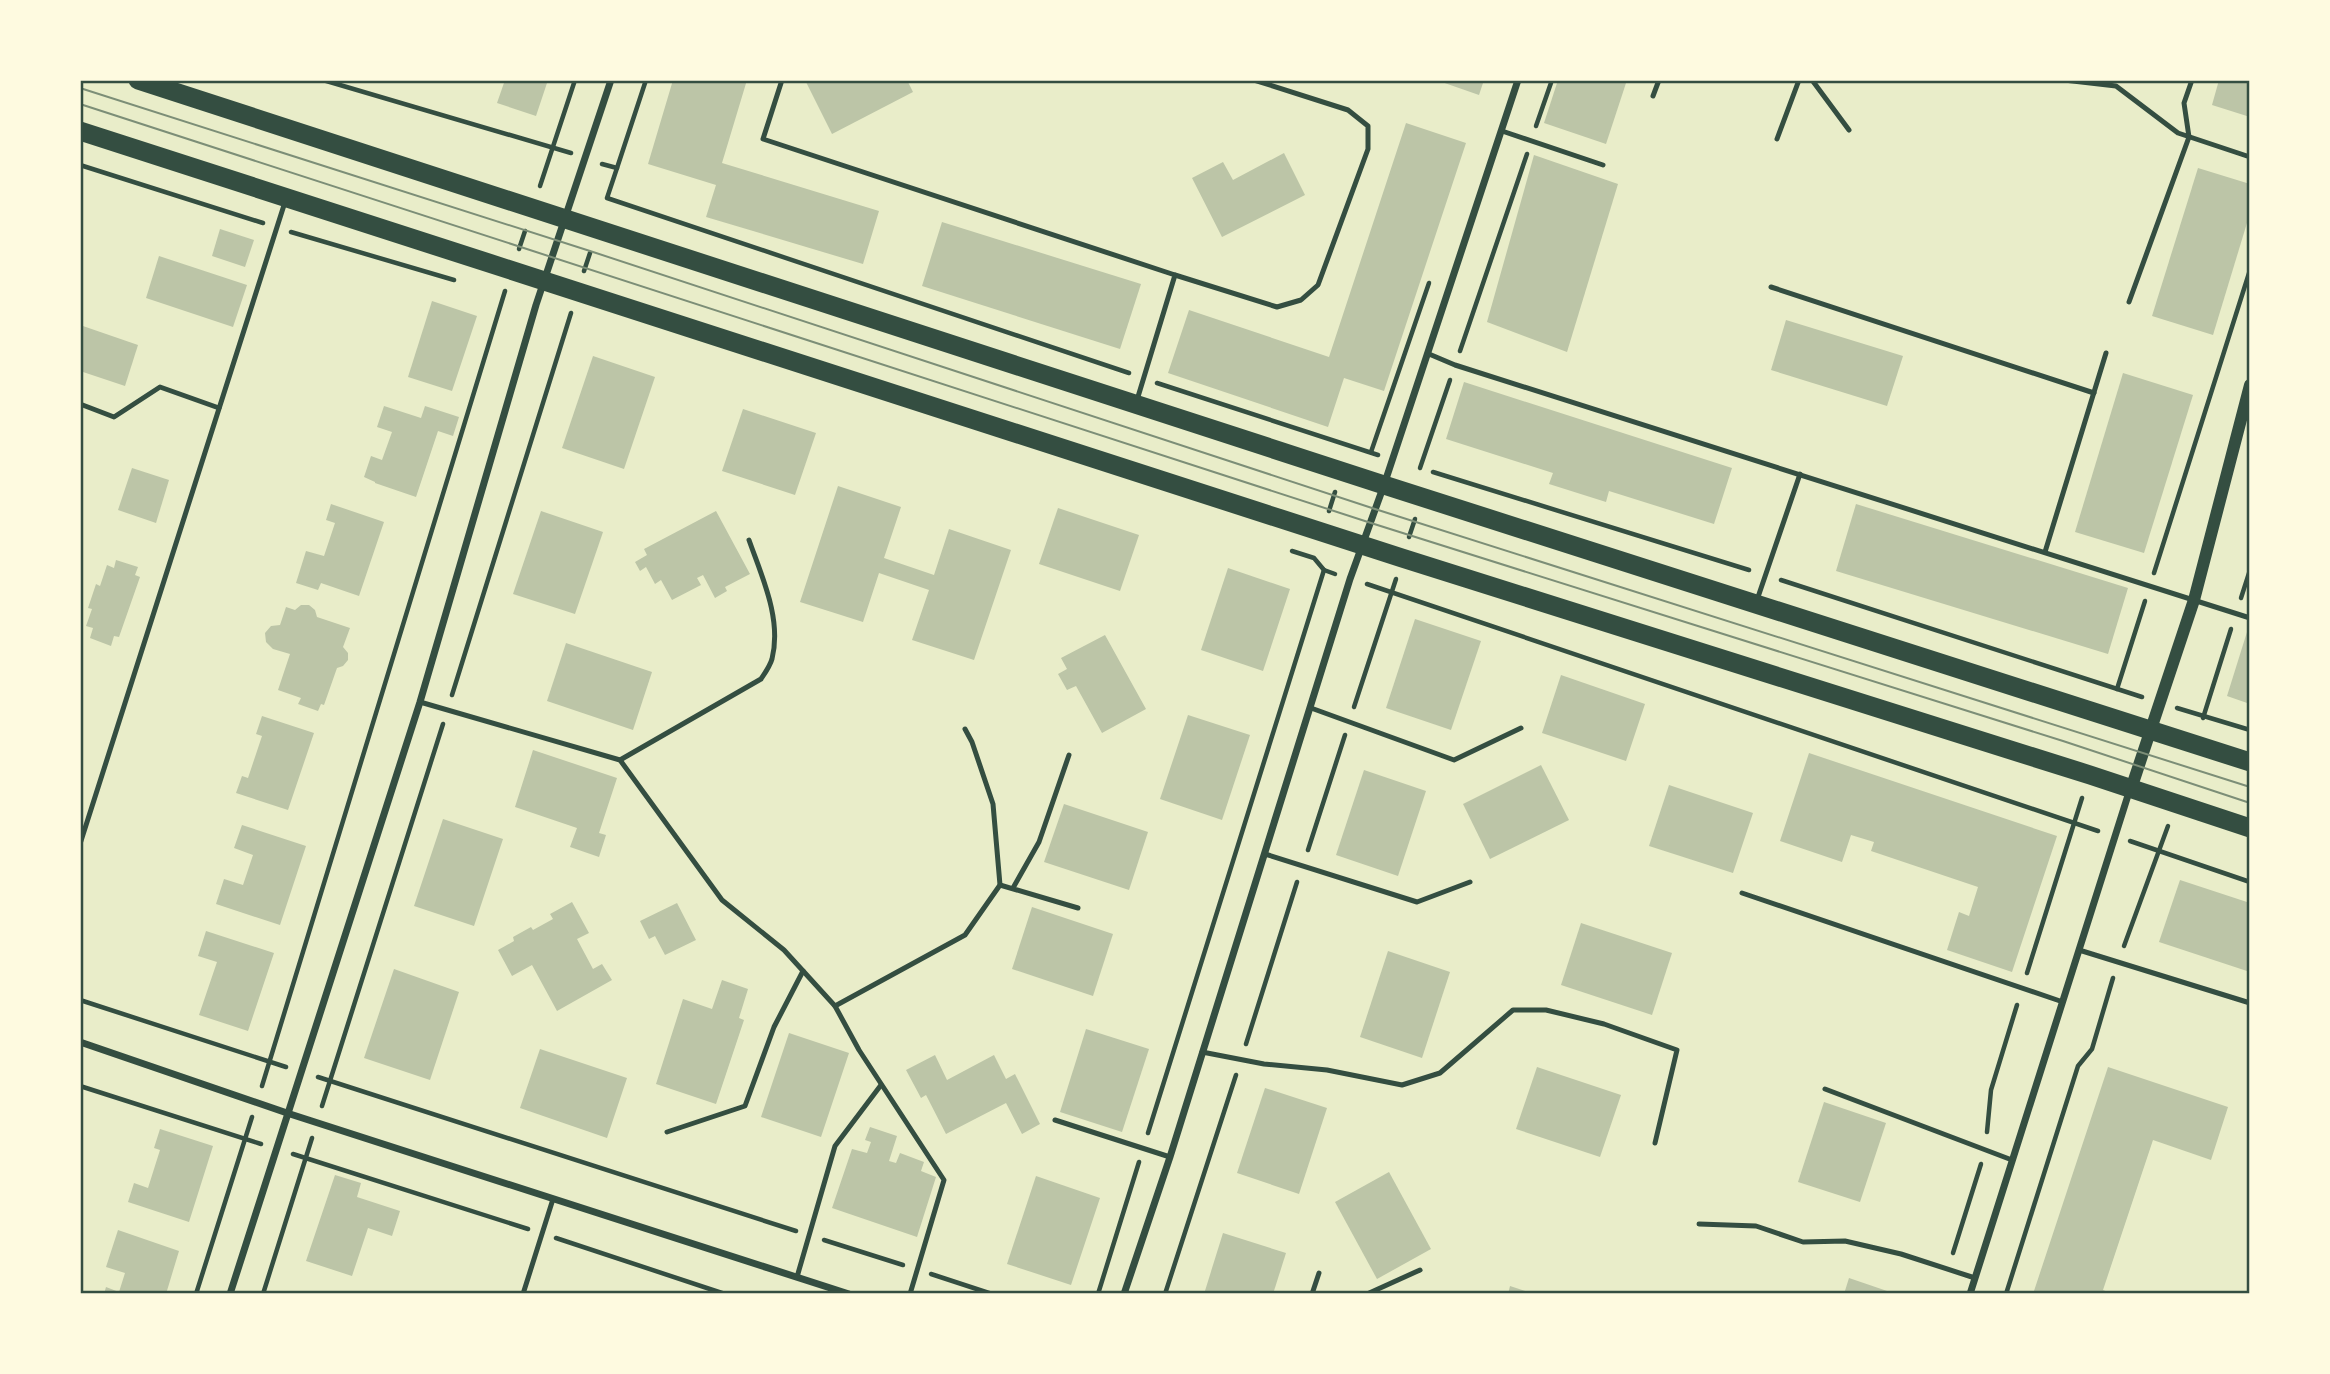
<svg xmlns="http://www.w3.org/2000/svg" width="2330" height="1374" font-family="Rubik,sans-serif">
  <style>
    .building { fill: #bcc5a7 }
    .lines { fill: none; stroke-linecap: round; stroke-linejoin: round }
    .path { stroke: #344e41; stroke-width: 4.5 }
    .service { stroke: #344e41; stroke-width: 5 }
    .minor { stroke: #344e41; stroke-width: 7 }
    .tertiary { stroke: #344e41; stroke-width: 12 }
    .trunk { stroke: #344e41; stroke-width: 19 }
    .tram { stroke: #7c8e77; stroke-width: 2 }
    .neatline { fill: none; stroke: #344e41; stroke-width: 2.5 }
  </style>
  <rect width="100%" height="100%" fill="#e9edc9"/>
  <g class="building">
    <path d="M505,80h43l-12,36 -39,-13z"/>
    <path d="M673,80h74l-25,83 157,48 -16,53 -157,-47 10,-32 -68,-21z"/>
    <path d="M805,80h102l6,12 -81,42z"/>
    <path d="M1436,80h48l-5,15z"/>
    <path d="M1558,80h69l-21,64 -62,-21z"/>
    <path d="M2219,80h31v37l-38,-12z"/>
    <path d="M1406,123l60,20 -82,248 -40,-13 -16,49 -160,-54 21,-63 140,47z"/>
    <path d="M1284,153l21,42 -83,42 -30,-59 31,-16 10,18z"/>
    <path d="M1534,155l84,29 -51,168 -80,-30z"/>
    <path d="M2198,168l52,16v29l-37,122 -61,-19z"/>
    <path d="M942,222l199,62 -21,65 -198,-63z"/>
    <path d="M220,229l34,11 -9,27 -33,-11z"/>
    <path d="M159,256l88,29 -14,42 -87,-29z"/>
    <path d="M432,301l45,15 -25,75 -44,-14z"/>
    <path d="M1786,320l117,36 -16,50 -116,-36z"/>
    <path d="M80,325l58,20 -13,41 -45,-15z"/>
    <path d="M593,356l62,21 -31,92 -62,-21z"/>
    <path d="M2123,373l70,22 -49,158 -69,-21z"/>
    <path d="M1464,382l268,86 -18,56 -105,-33 -3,11 -57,-18 4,-11 -107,-34z"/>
    <path d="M384,406l37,12 4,-12 34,11 -6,19 -15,-5 -22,66 -41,-14v-1l-11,-5 7,-21 11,4 10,-28 -15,-5z"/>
    <path d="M743,409l73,24 -21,62 -73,-24z"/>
    <path d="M132,468l37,12 -13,43 -38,-13z"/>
    <path d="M838,486l63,21 -17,51 50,17 15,-46 62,21 -37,110 -62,-20 17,-50 -50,-17 -16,49 -63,-20z"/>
    <path d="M331,504l53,18 -25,74 -38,-13 -3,7 -22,-7 10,-32 18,5 11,-33 -9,-3z"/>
    <path d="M1856,504l272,84 -20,66 -272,-83z"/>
    <path d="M1058,508l81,27 -19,56 -81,-27z"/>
    <path d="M541,511l62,21 -28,82 -62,-20z"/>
    <path d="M716,511l34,63 -25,13 2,4 -12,7 -12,-23 -6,3 4,7 -29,15 -11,-20 -6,4 -9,-17 -6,4 -5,-9 12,-7 -3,-6z"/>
    <path d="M116,560l22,7 -3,8 5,2 -21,60 -5,-1 -3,10 -21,-8 3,-10 -7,-2 6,-17 -4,-1 8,-24 4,2 7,-21 7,3z"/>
    <path d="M1228,568l62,21 -27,82 -62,-21z"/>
    <path d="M301,605h8l6,5 2,7 33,11 -7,19 5,6v7l-5,6 -6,2 -13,37 -3,-1 -3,7 -20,-7 3,-6 -23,-8 12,-36 -17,-5 -7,-7 -1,-9 6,-7 9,-1 6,-18 9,3z"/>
    <path d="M1415,619l66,22 -30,89 -65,-22z"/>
    <path d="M2247,632l3,1v71l-23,-8z"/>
    <path d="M1105,635l41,74 -44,24 -26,-47 -9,4 -9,-16 9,-5 -6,-11z"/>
    <path d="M566,643l86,29 -19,58 -86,-29z"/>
    <path d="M1561,675l84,29 -19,57 -84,-28z"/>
    <path d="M1188,715l62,20 -28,85 -62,-21z"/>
    <path d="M262,716l52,17 -26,77 -52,-17 6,-17 6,2 14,-42 -6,-2z"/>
    <path d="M533,750l84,28 -18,55 7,2 -7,22 -29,-10 7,-19 -62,-21z"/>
    <path d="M1809,753l248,83 -45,136 -65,-22 12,-38 10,4 9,-29 -107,-36 3,-9 -23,-7 -9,27 -62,-21z"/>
    <path d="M1541,765l28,55 -79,39 -27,-55z"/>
    <path d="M1364,770l62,21 -28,85 -62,-21z"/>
    <path d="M1669,785l84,28 -20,60 -84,-27z"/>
    <path d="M1064,804l84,28 -19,58 -85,-28z"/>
    <path d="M443,819l60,20 -29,87 -60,-20z"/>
    <path d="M242,825l64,21 -26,79 -64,-21 8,-25 19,6 10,-30 -19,-7z"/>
    <path d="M2180,880l70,23v69l-91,-30z"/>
    <path d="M572,902l17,31 -12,6 16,30 9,-5 10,16 -55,31 -25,-46 -20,11 -14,-26 16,-9 -1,-4 18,-10 2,3 20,-11 -3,-5z"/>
    <path d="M677,903l19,37 -31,15 -10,-19 -6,3 -9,-18z"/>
    <path d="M1032,907l81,27 -20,62 -81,-27z"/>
    <path d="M1581,923l91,30 -20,62 -91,-30z"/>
    <path d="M206,931l68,22 -26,78 -49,-16 18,-53 -19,-6z"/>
    <path d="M1388,951l62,21 -28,86 -62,-21z"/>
    <path d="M394,969l65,23 -29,88 -66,-22z"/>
    <path d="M722,980l26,9 -9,29 5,2 -28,84 -60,-20 27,-85 29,10z"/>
    <path d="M1086,1029l63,20 -27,83 -62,-20z"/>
    <path d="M789,1033l60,20 -28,84 -60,-20z"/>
    <path d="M540,1049l87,29 -20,60 -87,-30z"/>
    <path d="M935,1055l12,25 47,-25 12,24 9,-5 25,50 -18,10 -16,-31 -60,31 -20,-39 -5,3 -15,-28z"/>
    <path d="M1537,1067l84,28 -21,62 -84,-28z"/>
    <path d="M2108,1067l120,40 -17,53 -58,-20 -50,150 10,4h-80z"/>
    <path d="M1265,1088l62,20 -28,86 -62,-21z"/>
    <path d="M1824,1102l62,21 -26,79 -62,-20z"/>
    <path d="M870,1127l27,9 -8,25 7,2 4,-10 24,9 -3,9 15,6 -19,60 -85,-29 20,-59 15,4 4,-11 -6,-2z"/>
    <path d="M160,1129l53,17 -24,76 -61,-20 6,-19 14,5 12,-38 -6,-2z"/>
    <path d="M1389,1172l42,77 -54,30 -42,-77z"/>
    <path d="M335,1175l26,8 -4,14 43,14 -8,25 -24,-8 -16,48 -46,-15z"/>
    <path d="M1036,1176l64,22 -29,87 -64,-21z"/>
    <path d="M118,1230l61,21 -13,43h-62l2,-7 13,5 6,-19 -19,-6z"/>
    <path d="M1223,1233l63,20 -13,41h-69z"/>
    <path d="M1849,1278l44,15v1h-49z"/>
    <path d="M1510,1286l21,7v1h-23z"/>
  </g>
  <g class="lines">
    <g class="path">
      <path d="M323,80l248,73"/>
      <path d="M1536,126l16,-46"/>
      <path d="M602,164l15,4 -10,30 522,175"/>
      <path d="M80,165l183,58"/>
      <path d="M617,168l29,-88"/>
      <path d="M540,186l35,-106"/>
      <path d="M291,232l163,48"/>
      <path d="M519,249l6,-18"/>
      <path d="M584,271l6,-18"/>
      <path d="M1460,351l67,-197"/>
      <path d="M1157,383l221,72"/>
      <path d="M1371,452l58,-169"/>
      <path d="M1420,468l30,-88"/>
      <path d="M1433,472l316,98"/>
      <path d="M1329,511l6,-19"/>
      <path d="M1409,537l6,-18"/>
      <path d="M1292,551l22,7 10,12 11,4"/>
      <path d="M2154,573l96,-303"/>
      <path d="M1781,580l361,117"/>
      <path d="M1367,584l731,247"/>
      <path d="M2241,598l9,-28"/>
      <path d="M2117,689l28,-88"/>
      <path d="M452,695l119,-382"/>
      <path d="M1354,707l42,-128"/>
      <path d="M2177,708l73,22"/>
      <path d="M2203,718l28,-89"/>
      <path d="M2130,841l120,41"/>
      <path d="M1308,850l37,-115"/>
      <path d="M2124,946l44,-120"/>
      <path d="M2027,973l55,-175"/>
      <path d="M80,1000l206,67"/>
      <path d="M1246,1044l51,-162"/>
      <path d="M318,1077l478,154"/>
      <path d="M80,1086l181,58"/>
      <path d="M262,1086l243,-795"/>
      <path d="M322,1106l121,-382"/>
      <path d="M1987,1132l4,-42 26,-85"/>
      <path d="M1148,1133l176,-563"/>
      <path d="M293,1154l235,75"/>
      <path d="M556,1238l169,56"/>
      <path d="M824,1240l79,25"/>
      <path d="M1953,1253l28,-89"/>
      <path d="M931,1274l61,20"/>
      <path d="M196,1294l56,-177"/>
      <path d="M263,1294l49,-156"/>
      <path d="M1098,1294l41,-132"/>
      <path d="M1165,1294l71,-219"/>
      <path d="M2006,1294l72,-228 14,-17 21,-71"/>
    </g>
    <g class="service">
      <path d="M782,80l-19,59 412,136 -38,125"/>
      <path d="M1812,80l37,50"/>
      <path d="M2064,80l52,6 62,47 72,24"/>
      <path d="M1653,96l6,-16"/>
      <path d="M1502,131l101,34"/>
      <path d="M1777,139l22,-59"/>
      <path d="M1175,275l102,32 24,-7 17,-15 50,-136v-23l-20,-16 -94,-30"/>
      <path d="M1771,287l323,106"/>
      <path d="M2129,302l60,-165 -5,-34 8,-23"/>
      <path d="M1429,354l26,11 795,253"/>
      <path d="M80,404l34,13 46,-30 59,21"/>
      <path d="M2045,552l61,-199"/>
      <path d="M1757,600l43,-126"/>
      <path d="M420,702l200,58 102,140 62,50 51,56 24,44 85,130 -34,114"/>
      <path d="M1311,708l143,52 67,-32"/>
      <path d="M620,760l141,-81c4,-6 9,-13 11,-20 10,-40 -10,-82 -23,-119"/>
      <path d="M80,844l205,-642"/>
      <path d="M1265,854l152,48 53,-20"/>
      <path d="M1000,885l78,23"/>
      <path d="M1013,888l26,-46 30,-87"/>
      <path d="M1742,893l321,109"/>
      <path d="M2079,950l171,53"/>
      <path d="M835,1006l130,-71 35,-50 -7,-81 -21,-62 -7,-13"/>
      <path d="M1202,1052l62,12 63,6 75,15 38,-12 73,-63h33l58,14 73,26 -22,93"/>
      <path d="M1825,1089l187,71"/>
      <path d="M1055,1120l115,37"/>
      <path d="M667,1132l78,-26 29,-79 29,-56"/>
      <path d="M1699,1224l57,2 47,16 42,-1 56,13 74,24"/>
      <path d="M797,1277l38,-131 46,-61"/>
      <path d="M523,1294l30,-95"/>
      <path d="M1312,1294l7,-21"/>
      <path d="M1367,1294l53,-24"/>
    </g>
    <g class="minor">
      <path d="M80,1042l210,72 559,180"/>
      <path d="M230,1294l190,-592 116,-397 75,-225"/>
      <path d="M1124,1294l46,-137 180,-578 34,-94 134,-405"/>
      <path d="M1970,1294l160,-505"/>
    </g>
    <path class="tertiary" d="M2131,789l63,-189 56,-215"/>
    <g class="trunk">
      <path d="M138,80l1246,405 866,277"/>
      <path d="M80,131l1322,427 688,217 160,53"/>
    </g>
    <g class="tram">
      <path d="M80,88l510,163 785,258 875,278"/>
      <path d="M80,104l1291,419 692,218 187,62"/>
    </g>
  </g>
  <rect width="2330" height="1374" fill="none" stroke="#fefae0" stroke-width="164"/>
  <rect x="82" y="82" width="2166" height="1210" class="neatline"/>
</svg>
